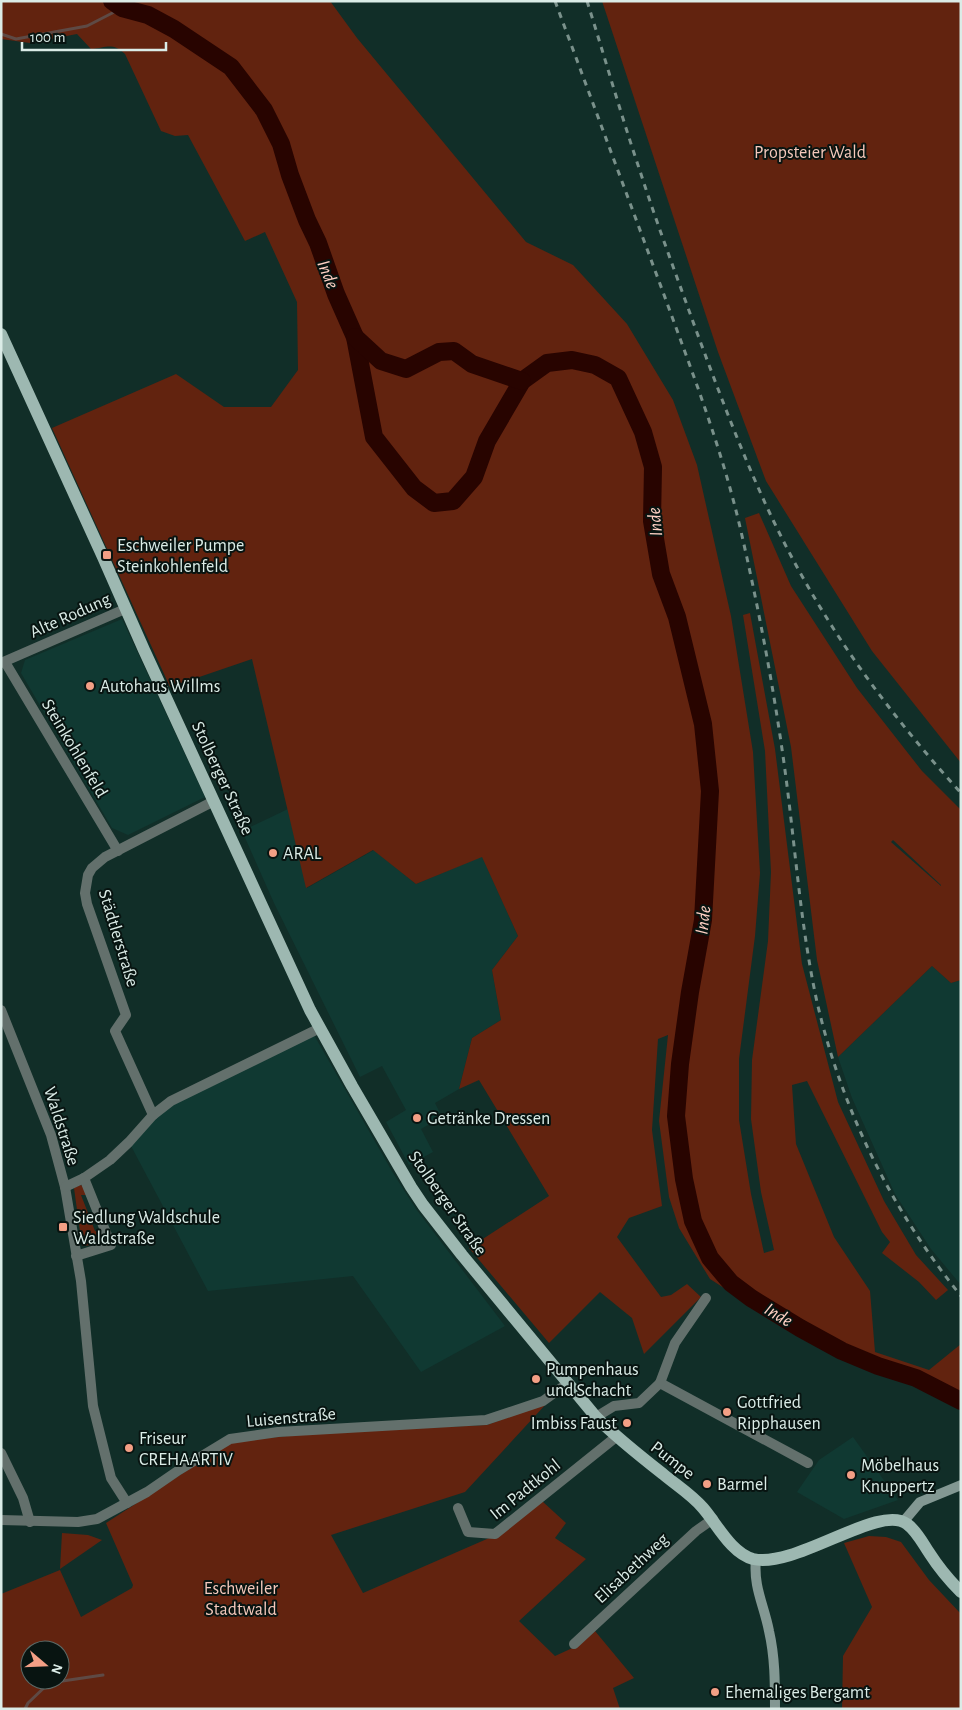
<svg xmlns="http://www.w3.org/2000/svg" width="962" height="1710" font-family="'Alegreya Sans',sans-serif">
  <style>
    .built { fill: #103932 }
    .green { fill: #62230f; fill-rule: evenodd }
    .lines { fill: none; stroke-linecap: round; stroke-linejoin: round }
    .stream { stroke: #5e4a45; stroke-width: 3 }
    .river { stroke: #280400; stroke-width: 18 }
    .minor { stroke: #63706c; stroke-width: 10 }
    .secondary { stroke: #839893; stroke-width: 10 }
    .primary { stroke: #9db8b1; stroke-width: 12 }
    .rail { stroke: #7a918b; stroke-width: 3; stroke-dasharray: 6 6; stroke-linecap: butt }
    .poi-dot { fill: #f39f85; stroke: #081411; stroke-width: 2 }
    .labels { text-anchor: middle; stroke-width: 4; stroke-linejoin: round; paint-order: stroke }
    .park-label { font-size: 18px; fill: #f5c8bb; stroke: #081411 }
    .poi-label { font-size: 18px; fill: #dbece7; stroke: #081411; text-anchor: start }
    .street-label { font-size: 18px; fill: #dbece7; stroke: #081411 }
    .water-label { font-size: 19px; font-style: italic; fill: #ffd1c4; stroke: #081411 }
  </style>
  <rect width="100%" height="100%" fill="#112e28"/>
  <g class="built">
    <path d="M122,619l83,178 -77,38 -16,-7 -91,-155 4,-13z"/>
    <path d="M288,809l19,79 67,-38 42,34 66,-28 36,80 -26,34 9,50 -29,18 -13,51 -24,14 7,14 -21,12 12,23 -24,13 -23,-43 20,-12 -24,-44 -22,11 -86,-174 -32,-72z"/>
    <path d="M932,966l19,17 10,-3v305l-30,-36 -36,-55 -43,-96 -14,-41z"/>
    <path d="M314,1035l79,138 23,36 89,117 -84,46 -68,-96 -145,15 -77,-145 25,-29 18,-13z"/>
    <path d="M853,1437l45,63 -54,19 -47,-27 22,-32z"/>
  </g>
  <g class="green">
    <path d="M1,1h329l27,37 169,204 47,23 54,59 46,76 24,65 34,151 22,136 7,121 -5,63 -16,123v61l12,74 13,59 10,-3 -13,-58 -10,-73 1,-59 16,-119 3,-69 -6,-121 -22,-136 7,-2 25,136 27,215 36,138 46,99 32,54 32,35 -12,10 -17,-18 -37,-29 8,-11 -8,-10 -75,-151 -15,4 4,59 38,93 36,54 5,61 54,18 32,-26v62l-45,-23 -76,-26 -44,-23 -86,-55 -31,-51 -10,-31 -10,-76 9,-86 -10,4 -6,91 10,76 -33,12 -12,19 44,60 10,-2 16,-11 14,13 -57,57 -12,-36 -32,-26 -51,51 -80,-95 80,-52 -70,-116 -20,9 13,-51 29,-18 -9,-50 26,-34 -36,-79 -66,27 -43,-34 -67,38 -54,-229 -82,28 -118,-259 124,-54 48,33h47l27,-37 -1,-68 -32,-70 -20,9 -57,-106 -13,1 -14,-5 -36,-77c-13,-12 -18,-6 -34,-5l-14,-15 -47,9 -29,-4z"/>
    <path d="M602,1h359v762l-89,-112 -106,-170 -48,-129z"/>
    <path d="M759,513l32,73 66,102 65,83 39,39v170l-10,3 -19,-17 -94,91 -21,-97 -26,-213 -46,-229zM893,840l48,45v1l-50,-44z"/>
    <path d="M80,1185l4,1 4,9h-7l14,36 8,1 3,5 -5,7 -19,2 -8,-58z"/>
    <path d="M547,1403l-82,89 -134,43 32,58 133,-58 46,-34 24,22 -11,15 31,21 -67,62 36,35 24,-11 16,-14 39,47 -21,10 7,21h-619v-115l59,-24 21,47 51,-29 1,-3 -27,-62 125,-81 85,-9 171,-8zM30,1650h30v30h-30z"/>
    <path d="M62,1533l26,2 14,5 -42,29z"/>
    <path d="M869,1536l17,1 15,5 28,38 32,34v95h-119l1,-53 29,-49 -28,-64z"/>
  </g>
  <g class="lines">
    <g class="stream">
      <path d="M1,34l15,5 71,-13 35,-18"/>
      <path d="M25,1709l3,-6 21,-20 54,-8"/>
    </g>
    <g class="river">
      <path d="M112,1l10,7 26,7 26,14 57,38 33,43 17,34 9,31 17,45 11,23 18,51 19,43 19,100 40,51 20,15 19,-2 21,-24 13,-36 35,-60 25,-18 25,-3 23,5 23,13 25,54 10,35 -1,54 9,53 16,43 26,107 7,67 -7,129 -13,72 -10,72 -4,52 8,63 9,42 17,37 21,25 20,15 49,30 42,23 36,15 38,12 45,23"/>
      <path d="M355,337l26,24 25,8 33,-17 15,-1 18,13 50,17"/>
    </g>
    <g class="minor">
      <path d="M5,662l113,189"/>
      <path d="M1,663l124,-54"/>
      <path d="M1,1010l50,125 14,52 16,94 12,125 18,72 16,25"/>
      <path d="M153,1115l-38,-84 11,-16 -39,-111 -2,-11 3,-18 4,-7 13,-11 109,-56"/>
      <path d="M65,1187l19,-9 26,-18 19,-18 24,-27 18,-14 149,-73"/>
      <path d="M76,1256l35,-11 -27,-67"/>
      <path d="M660,1383l148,80"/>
      <path d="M596,1417l18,-11 25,-3 21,-20 15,-40 31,-45"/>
      <path d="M1,1453l22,45 7,24"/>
      <path d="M458,1508l10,24 27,2 121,-97"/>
      <path d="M1,1520l77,2 19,-3 50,-27 32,-22 51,-31 48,-7 208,-12 57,-19 25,-18"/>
      <path d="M574,1644l122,-113 17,-12"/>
    </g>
    <g class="secondary">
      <path d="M904,1521l16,-19 41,-17"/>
      <path d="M756,1559c-3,28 8,46 13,72 6,26 6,52 6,78"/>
    </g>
    <path class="primary" d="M1,334l102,223 41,93 166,360 42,76 59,101 12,18 39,50 134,162c21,21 44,39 67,57 13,11 29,21 40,34 14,16 28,45 50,51 43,10 126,-56 154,-35 10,7 16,20 23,30 9,14 19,26 31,38"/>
    <g class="rail">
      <path d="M555,1c36,97 72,194 108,291 28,77 58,154 77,235 18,78 33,157 44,236 11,79 16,161 33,239 25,108 74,207 144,294"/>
      <path d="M587,1c18,57 34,114 53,170 17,53 37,106 56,159 33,89 66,178 114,260 42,73 94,140 151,203"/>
    </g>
  </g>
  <g class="poi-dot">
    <rect x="102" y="550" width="10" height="10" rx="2.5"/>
    <circle cx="90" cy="686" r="5"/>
    <circle cx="273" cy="853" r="5"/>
    <circle cx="417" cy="1118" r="5"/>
    <rect x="58" y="1222" width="10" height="10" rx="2.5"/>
    <circle cx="536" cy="1379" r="5"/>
    <circle cx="727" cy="1412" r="5"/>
    <circle cx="627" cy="1423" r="5"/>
    <circle cx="129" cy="1448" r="5"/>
    <circle cx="851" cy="1475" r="5"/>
    <circle cx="707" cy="1484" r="5"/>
    <circle cx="715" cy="1692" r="5"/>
  </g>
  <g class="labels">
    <g class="park-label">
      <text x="810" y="158">Propsteier Wald</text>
      <text x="241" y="1594">Eschweiler<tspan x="241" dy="21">Stadtwald</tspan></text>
    </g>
    <g class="poi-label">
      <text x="117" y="551">Eschweiler Pumpe<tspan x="117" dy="21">Steinkohlenfeld</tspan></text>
      <text x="100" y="692">Autohaus Willms</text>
      <text x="283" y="859">ARAL</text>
      <text x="427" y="1124">Getränke Dressen</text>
      <text x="73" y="1223">Siedlung Waldschule<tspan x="73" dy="21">Waldstraße</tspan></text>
      <text x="546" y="1375">Pumpenhaus<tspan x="546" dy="21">und Schacht</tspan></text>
      <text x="737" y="1408">Gottfried<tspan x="737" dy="21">Ripphausen</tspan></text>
      <text x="617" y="1429" text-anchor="end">Imbiss Faust</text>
      <text x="139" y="1444">Friseur<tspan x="139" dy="21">CREHAARTIV</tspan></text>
      <text x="861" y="1471">Möbelhaus<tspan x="861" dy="21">Knuppertz</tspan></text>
      <text x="717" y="1490">Barmel</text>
      <text x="725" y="1698">Ehemaliges Bergamt</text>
    </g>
    <g class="street-label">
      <text transform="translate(70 615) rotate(-24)" y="6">Alte Rodung</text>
      <text transform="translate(75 748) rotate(59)" y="6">Steinkohlenfeld</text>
      <text transform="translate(223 778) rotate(65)" y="6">Stolberger Straße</text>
      <text transform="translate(119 938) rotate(73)" y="6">Städtlerstraße</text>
      <text transform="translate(62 1126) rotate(72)" y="6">Waldstraße</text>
      <text transform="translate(448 1203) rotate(55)" y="6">Stolberger Straße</text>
      <text transform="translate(291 1417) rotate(-5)" y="6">Luisenstraße</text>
      <text transform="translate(673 1460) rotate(38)" y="6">Pumpe</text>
      <text transform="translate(525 1489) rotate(-39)" y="6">Im Padtkohl</text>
      <text transform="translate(631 1568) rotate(-43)" y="6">Elisabethweg</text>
    </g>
    <g class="water-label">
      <text transform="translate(329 274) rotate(68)" y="7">Inde</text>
      <text transform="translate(654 522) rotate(-95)" y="7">Inde</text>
      <text transform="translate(702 920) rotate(-83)" y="7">Inde</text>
      <text transform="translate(779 1314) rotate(31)" y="7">Inde</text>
    </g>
  </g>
  <rect width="962" height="1710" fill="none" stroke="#dbece7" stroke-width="5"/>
  <g transform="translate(45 1665) rotate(109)"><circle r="24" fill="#081411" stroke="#5c6a67"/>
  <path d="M0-4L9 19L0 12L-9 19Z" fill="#f39f85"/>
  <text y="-8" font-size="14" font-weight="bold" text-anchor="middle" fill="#dbece7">N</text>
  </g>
  <path d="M22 42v8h144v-8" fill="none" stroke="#dbece7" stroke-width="2.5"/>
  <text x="30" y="42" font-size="15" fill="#dbece7" stroke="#081411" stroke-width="4" paint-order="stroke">100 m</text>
</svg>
